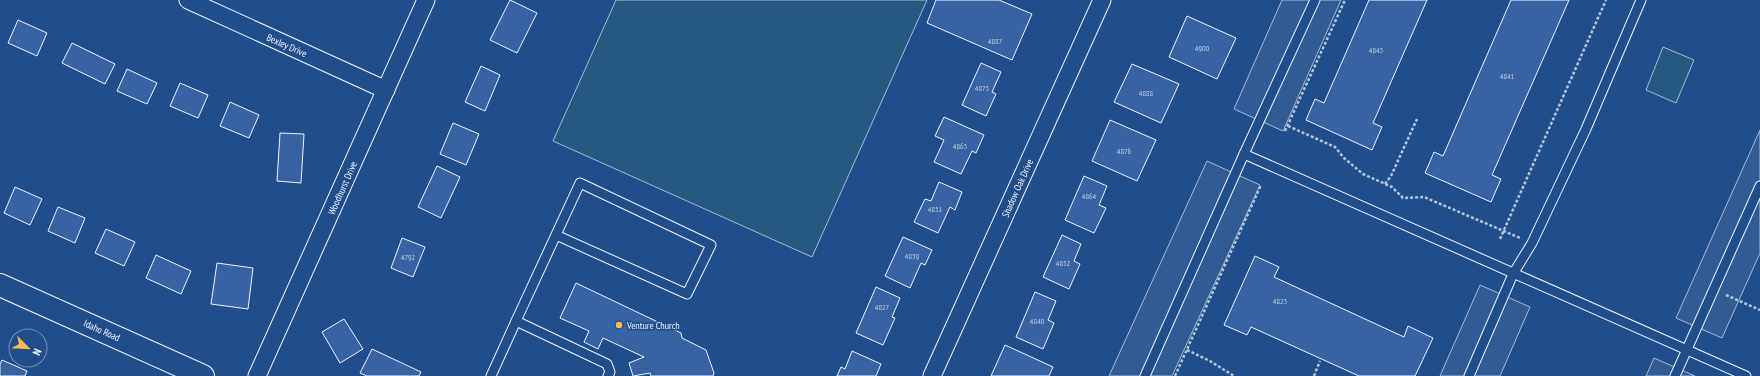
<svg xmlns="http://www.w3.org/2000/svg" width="1760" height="376" font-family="'PT Sans Narrow',sans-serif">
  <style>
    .green { fill: #245a82; stroke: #a8bbd7 }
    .parking { fill: #305b95; stroke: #a8bbd7 }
    .building { fill: #3563a3; stroke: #f2f6ff }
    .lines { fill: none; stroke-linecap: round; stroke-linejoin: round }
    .service-casing { stroke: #f2f6ff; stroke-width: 11 }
    .minor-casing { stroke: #f2f6ff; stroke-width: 19 }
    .tertiary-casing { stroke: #f2f6ff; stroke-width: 24 }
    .path { stroke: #b3c4dc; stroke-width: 2.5; stroke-dasharray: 3 2; stroke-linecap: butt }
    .service { stroke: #1f4e8c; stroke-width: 9 }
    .minor { stroke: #1f4e8c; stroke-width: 17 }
    .tertiary { stroke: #1f4e8c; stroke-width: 22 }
    .poi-dot { fill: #ffb74d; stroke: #1f4e8c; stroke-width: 1.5 }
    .labels { text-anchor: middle; stroke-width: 3; stroke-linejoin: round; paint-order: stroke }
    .number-label { font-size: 8px; fill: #c3d1e8 }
    .street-label { font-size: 10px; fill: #f2f6ff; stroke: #1f4e8c }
    .poi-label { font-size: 10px; fill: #f2f6ff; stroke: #1f4e8c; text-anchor: start }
  </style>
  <rect width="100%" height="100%" fill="#1f4e8c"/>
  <g class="green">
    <path d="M616,0h311l-115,257 -259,-116z"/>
    <path d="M1663,47l31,13 -18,43 -30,-13z"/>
  </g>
  <g class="parking">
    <path d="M1282,0h59l-58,131 -49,-22z"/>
    <path d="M1760,130v123l-38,85 -46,-20z"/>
    <path d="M1207,161l53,24 -88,191h-63z"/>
    <path d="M1480,285l50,22 -30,69h-60z"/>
    <path d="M1654,358l41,18h-49z"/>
  </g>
  <g class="building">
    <path d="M510,0l27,13 -20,40 -27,-13z"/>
    <path d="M936,0h63l33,14 -20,46 -85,-37z"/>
    <path d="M1369,0h58l-54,123 9,4 -10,23 -66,-30 9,-21 9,4z"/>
    <path d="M1511,0h58l-77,175 9,4 -10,23 -66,-29 9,-21 9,4z"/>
    <path d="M1187,16l49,22 -19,41 -48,-22z"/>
    <path d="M18,20l29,13 -10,23 -29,-13z"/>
    <path d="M72,43l43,21 -10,20 -43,-21z"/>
    <path d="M981,63l20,9 -9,20 4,2 -10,22 -24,-11z"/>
    <path d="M1132,64l47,20 -18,39 -47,-21z"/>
    <path d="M481,66l19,9 -15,36 -20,-9z"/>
    <path d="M127,69l30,14 -10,21 -30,-13z"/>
    <path d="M180,83l28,12 -10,23 -28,-12z"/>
    <path d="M230,102l29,13 -10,23 -29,-12z"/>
    <path d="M944,117l40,18 -8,18 -4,-2 -11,23 -27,-12 10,-22 -9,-4z"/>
    <path d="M1110,120l46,20 -19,41 -45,-20z"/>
    <path d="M453,123l26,11 -13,31 -26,-11z"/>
    <path d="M280,133l24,1 -3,49 -24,-2z"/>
    <path d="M437,166l23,11 -19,41 -23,-11z"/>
    <path d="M1084,176l23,10 -8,19 7,3 -12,25 -29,-13z"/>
    <path d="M939,182l23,10 -7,18 -5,-3 -12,26 -24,-11 11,-23 6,2z"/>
    <path d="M15,187l27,12 -12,26 -26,-12z"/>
    <path d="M58,207l27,11 -10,25 -27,-12z"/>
    <path d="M106,229l29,13 -11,24 -29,-13z"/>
    <path d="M1062,235l19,9 -7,17 6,3 -11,25 -26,-12z"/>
    <path d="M903,237l29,13 -7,15 -4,-2 -11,25 -25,-12z"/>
    <path d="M402,238l23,9 -12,30 -22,-9z"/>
    <path d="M156,255l35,16 -10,23 -35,-16z"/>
    <path d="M1255,256l24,11 -5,10 130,60 4,-11 25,12 -18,38h-56l-108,-49 -4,8 -23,-10z"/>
    <path d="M217,263l36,5 -5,41 -37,-5z"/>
    <path d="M576,283l105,50 1,5 24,12 8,23 -1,3h-62l-1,-3 -17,3 -4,-13 15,-6 -41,-19 -5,11 -14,-7 5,-11 -29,-13z"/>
    <path d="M876,287l24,11 -8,19 3,1 -12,27 -27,-12z"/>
    <path d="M1035,292l21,9 -8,19 6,3 -11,26 -27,-12z"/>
    <path d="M344,319l19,30 -23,14 -18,-31z"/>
    <path d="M1005,345l48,22 -4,9h-58z"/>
    <path d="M372,349l49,23 -2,4h-52l-7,-3z"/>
    <path d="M852,351l29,13 -5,12h-39l4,-9 4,2z"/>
    <path d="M2,360l25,11 -2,5h-25v-12z"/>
  </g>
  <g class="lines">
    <g class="service-casing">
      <g id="service">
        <path d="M1244,154l502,222"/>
        <path d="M516,321l64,-138 131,62 -24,49 -131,-59"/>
        <path d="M491,376l25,-55 91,43 3,8 -2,4"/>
        <path d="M1145,376l99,-222 71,-154"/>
        <path d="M1469,376l44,-102 19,-31 54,-114 55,-129"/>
        <path d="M1675,376l85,-190"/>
      </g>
    </g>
    <g class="minor-casing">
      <g id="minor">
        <path d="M188,0l198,90"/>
        <path d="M257,376l169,-376"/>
        <path d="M932,376l170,-376"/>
      </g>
    </g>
    <g class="tertiary-casing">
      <path id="tertiary" d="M0,285l203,91"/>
    </g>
    <g class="path">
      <path d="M1288,126l47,21 9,11 19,16 29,13 11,11 21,-1 96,41"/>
      <path d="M1285,131l60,-131"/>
      <path d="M1385,184l6,-8 26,-57"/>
      <path d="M1500,239l106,-239"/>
      <path d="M1726,295l34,15"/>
      <path d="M1187,350l23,11 24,15"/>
      <path d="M1175,376l86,-191"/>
      <path d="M1314,376l6,-15"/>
    </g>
    <use href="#service" class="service"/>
    <use href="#minor" class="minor"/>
    <use href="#tertiary" class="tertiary"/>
  </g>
  <circle class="poi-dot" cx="619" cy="325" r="4"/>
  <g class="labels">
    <g class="number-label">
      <text x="995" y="44">4887</text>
      <text x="1202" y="51">4900</text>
      <text x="1376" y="53">4843</text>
      <text x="1507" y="79">4841</text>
      <text x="982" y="91">4875</text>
      <text x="1146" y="96">4888</text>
      <text x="960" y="149">4863</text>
      <text x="1124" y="154">4876</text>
      <text x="1089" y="199">4864</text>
      <text x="935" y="212">4851</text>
      <text x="912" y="259">4839</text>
      <text x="408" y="260">4792</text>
      <text x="1063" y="266">4852</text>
      <text x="1280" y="304">4823</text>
      <text x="882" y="310">4827</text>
      <text x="1037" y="324">4840</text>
    </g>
    <g class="street-label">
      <text transform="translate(287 45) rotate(24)" y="4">Bexley Drive</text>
      <text transform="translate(342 188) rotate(-66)" y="4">Woodhurst Drive</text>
      <text transform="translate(1017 188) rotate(-66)" y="4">Shadow Oak Drive</text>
      <text transform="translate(102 330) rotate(24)" y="4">Idaho Road</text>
    </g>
    <g class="poi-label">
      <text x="627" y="329">Venture Church</text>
    </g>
  </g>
  <g transform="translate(28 348) rotate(114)"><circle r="19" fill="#1f4e8c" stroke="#7391ba"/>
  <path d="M0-3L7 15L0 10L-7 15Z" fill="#ffb74d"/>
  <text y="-6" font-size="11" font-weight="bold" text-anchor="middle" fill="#f2f6ff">N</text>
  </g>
</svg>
